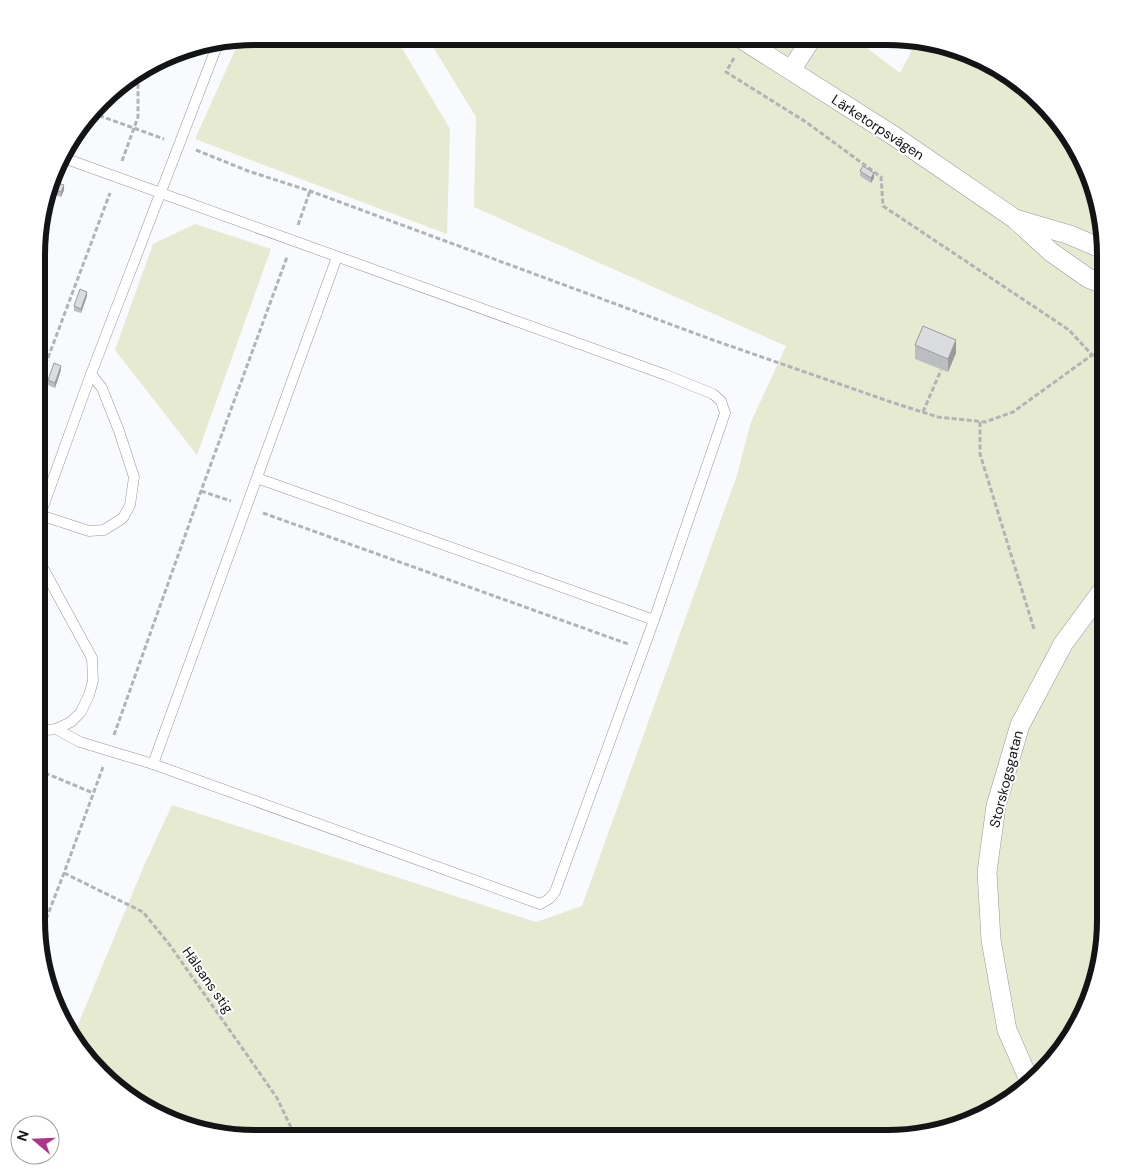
<svg xmlns="http://www.w3.org/2000/svg" width="1142" height="1175" font-family="'DM Sans',sans-serif">
  <style>
    .green { fill: #e5ead1 }
    .lines { fill: none; stroke-linecap: round; stroke-linejoin: round }
    .lane-casing { stroke: #95979b; stroke-width: 11 }
    .street-casing { stroke: #95979b; stroke-width: 20 }
    .path { stroke: #b2b3b6; stroke-width: 3; stroke-dasharray: 5 2.5; stroke-linecap: butt }
    .lane { stroke: #fff; stroke-width: 10 }
    .street { stroke: #fff; stroke-width: 19 }
    .wall { fill: #bbbdc1 }
    .shaded-wall { fill: #999a9d }
    .building { fill: #dadce0; stroke: #999a9d }
    .labels { text-anchor: middle; stroke-width: 4; stroke-linejoin: round; paint-order: stroke }
    .street-label { font-size: 14px; fill: #131415; stroke: #fff }
    .rim { fill: none; stroke: #131415; stroke-width: 6 }
  </style>
  <rect width="100%" height="100%" fill="#f8fafe"/>
  <g class="green">
    <path d="M255,36l141,2 54,91 -3,105 -252,-95 45,-100z"/>
    <path d="M427,37l420,1 16,7 37,28 18,-34 78,27 73,67 25,52 11,56v693l-28,95 -68,73 -52,25 -56,11h-660l-95,-28 -73,-68 -1,-3 71,-171 29,-63 364,117 46,-16 155,-431 14,-53 35,-76 -312,-139 2,-90z"/>
    <path d="M195,224l76,25 -74,206 -82,-105 38,-106z"/>
  </g>
  <g class="lines">
    <g class="lane-casing">
      <g id="lane">
        <path d="M61,157l605,218 47,19 8,7 4,12 -71,207 -99,272 -6,7 -9,5 -387,-140 184,-507"/>
        <path d="M257,478l397,142"/>
        <path d="M40,515l49,16 15,-1 19,-12 7,-13 4,-28 -15,-46 -17,-43 -11,-14"/>
        <path d="M39,518l52,-144 124,-323 5,-9"/>
        <path d="M56,729l24,13 73,22"/>
        <path d="M38,731l18,-2 15,-7 10,-10 8,-17 4,-14 -1,-23 -48,-88 -5,-6"/>
      </g>
    </g>
    <g class="street-casing">
      <g id="street">
        <path d="M740,38l154,98 121,83 36,33 37,26 17,7"/>
        <path d="M791,70l21,-32"/>
        <path d="M1019,220l51,15 35,15"/>
        <path d="M1029,1080l-22,-50 -16,-90 -4,-68 9,-66 24,-81 43,-81 42,-57"/>
      </g>
    </g>
    <g class="path">
      <path d="M734,58l-8,14 80,50 75,55 2,29 186,124 23,25"/>
      <path d="M92,113l72,26"/>
      <path d="M196,150l52,21 62,20 403,149 178,62 47,15 47,5 28,-10 79,-57h13"/>
      <path d="M122,161l16,-44v-42"/>
      <path d="M298,225l12,-34"/>
      <path d="M40,379l70,-186"/>
      <path d="M923,412l18,-42"/>
      <path d="M980,422v32l54,175"/>
      <path d="M201,491l30,10"/>
      <path d="M263,513l365,131"/>
      <path d="M114,735l87,-244 86,-234"/>
      <path d="M38,770l55,23"/>
      <path d="M37,785l5,-13"/>
      <path d="M64,873l79,39 26,32 76,108 32,46 19,40"/>
      <path d="M38,940l26,-67 39,-106"/>
    </g>
    <use href="#lane" class="lane"/>
    <use href="#street" class="street"/>
  </g>
  <g class="wall">
    <path d="M860,171l14,7 -3,5 -11,-7z"/>
    <path d="M52,181l12,9 -3,7 -13,-5z"/>
    <path d="M87,296l-6,17 -7,-2v-5z"/>
    <path d="M915,345l41,8 -8,19 -33,-13z"/>
    <path d="M61,370l-6,18 -7,-3v-5z"/>
  </g>
  <g class="shaded-wall">
    <path d="M874,173v5l-3,5v-5z"/>
    <path d="M64,185v5l-3,7v-5z"/>
    <path d="M87,292v4l-6,17v-4z"/>
    <path d="M956,340v13l-8,19v-13z"/>
    <path d="M61,366v4l-6,18v-5z"/>
  </g>
  <g class="building">
    <path d="M863,166l11,7 -3,5 -11,-7z"/>
    <path d="M52,181l12,4 -3,7 -11,-4z"/>
    <path d="M80,289l7,3 -6,17 -7,-3z"/>
    <path d="M923,326l33,14 -8,19 -33,-14z"/>
    <path d="M54,363l7,3 -6,17 -7,-3z"/>
  </g>
  <g class="labels">
    <g class="street-label">
      <text transform="translate(878 127) rotate(33)" y="5">Lärketorpsvägen</text>
      <text transform="translate(1006 779) rotate(-76)" y="5">Storskogsgatan</text>
      <text transform="translate(208 980) rotate(55)" y="5">Hälsans stig</text>
    </g>
  </g>
  <path d="M0 0H1142V1175H0ZM255 45H887A210 210 0 0 1 1097 255V920A210 210 0 0 1 887 1130H255A210 210 0 0 1 45 920V255A210 210 0 0 1 255 45Z" fill="#fff" fill-rule="evenodd"/>
  <path class="rim" d="M255 45H887A210 210 0 0 1 1097 255V920A210 210 0 0 1 887 1130H255A210 210 0 0 1 45 920V255A210 210 0 0 1 255 45Z"/>
  <g transform="translate(35 1140) rotate(289)"><circle r="24" fill="#ffffff" stroke="#a1a1a1"/>
  <path d="M0-4L9 19L0 12L-9 19Z" fill="#ac3489"/>
  <text y="-8" font-size="14" font-weight="bold" text-anchor="middle" fill="#131415">N</text>
  </g>
</svg>
